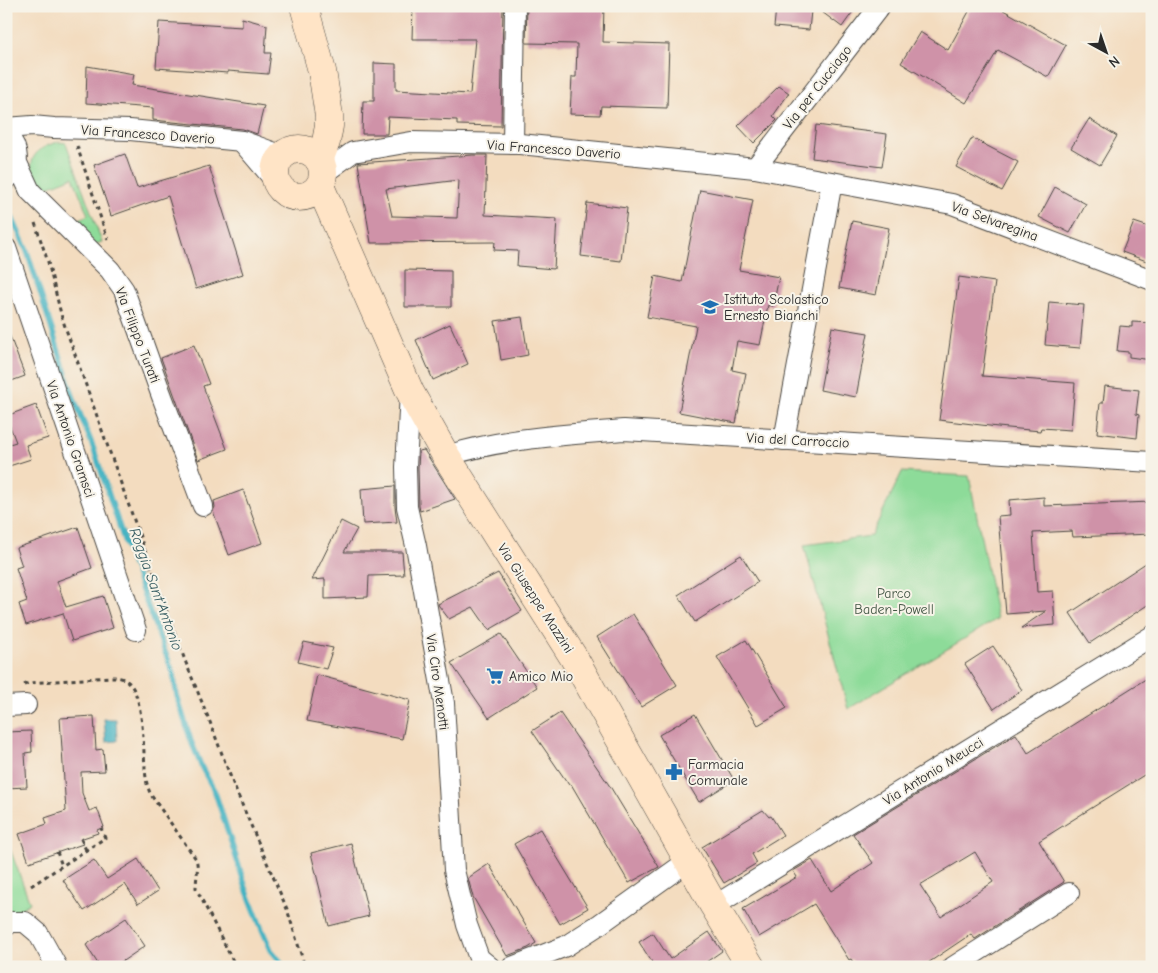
<svg xmlns="http://www.w3.org/2000/svg" width="1158" height="973" font-family="'Comic Neue',sans-serif">
  <style>
    .green { fill: #8ddb99; stroke: #5c8362 }
    .water { fill: #45b3c2; stroke: #386f76 }
    .lines { fill: none; stroke-linecap: round; stroke-linejoin: round }
    .stream { stroke: #45b3c2; stroke-width: 5.5 }
    .building { fill: #cf92a8; fill-rule: evenodd }
    .street-casing { stroke: #494641; stroke-width: 22 }
    .secondary-casing { stroke: #494641; stroke-width: 29 }
    .path { stroke: #494641; stroke-width: 3; stroke-dasharray: 4 4; stroke-linecap: butt }
    .street { stroke: #fff; stroke-width: 20 }
    .secondary { stroke: #ffe4c6; stroke-width: 28 }
    .labels { text-anchor: middle; stroke-width: 4; stroke-linejoin: round; paint-order: stroke }
    .street-label { font-size: 14px; fill: #2b2b2b; stroke: #f7f3e8 }
    .poi-label { font-size: 14px; fill: #2b2b2b; stroke: #f7f3e8; text-anchor: start }
    .park-label { font-size: 14px; fill: #445746; stroke: #f7f3e8 }
    .water-label { font-size: 15px; font-style: italic; fill: #345b60; stroke: #f7f3e8 }
  </style>
  <rect width="100%" height="100%" fill="#f7f3e8"/>
  <filter id="ink" filterUnits="userSpaceOnUse"><feTurbulence type="fractalNoise" baseFrequency=".02" numOctaves="2"/><feDisplacementMap in="SourceGraphic" scale="10" xChannelSelector="R" yChannelSelector="G"/><feConvolveMatrix kernelMatrix="1 2 1 2 8 2 1 2 1" color-interpolation-filters="sRGB"/></filter>
  <filter id="wash" filterUnits="userSpaceOnUse"><feTurbulence type="fractalNoise" baseFrequency=".0096" numOctaves="4" result="noise"/><feDisplacementMap in="SourceGraphic" scale="20" xChannelSelector="R" yChannelSelector="G"/><feGaussianBlur stdDeviation="1.12" result="paint"/><feColorMatrix in="noise" values="0 0 0 0 0 0 0 0 0 0 0 0 0 0 0 0 0 1.4 0 .05"/><feComposite in="paint" operator="in"/></filter>
  <g filter="url(#wash)">
    <rect width="100%" height="100%" fill="#f3dcbf"/>
    <g class="green">
      <path d="M59,142l7,1 36,99 -9,3 -19,-23 14,-7 -15,-38 -30,12c-4,-5 -9,-12 -11,-17 -4,-18 12,-27 27,-30z"/>
      <path d="M902,472l67,4 28,143 -149,90 -44,-164 67,-9z"/>
      <path d="M6,838l24,65 -24,15z"/>
    </g>
    <path class="water" d="M104,719h12l1,22 -11,1z"/>
    <g class="lines">
      <path class="stream" d="M12,217l15,34 46,145 19,48 35,105 24,66 22,58 4,23 14,45 11,27 13,24 32,99 14,36 10,23 10,12 2,5"/>
    </g>
    <g id="blocks">
      <g class="building">
        <path d="M413,6h90l-2,120 -44,-1v-5l-69,-3 -1,17h-25l1,-33h11v-38l22,1v26l74,4 5,-55h-63z"/>
        <path d="M527,6h77l-1,36 66,2 -2,64 -66,-2 -1,9 -30,-1 2,-37h4l1,-33 -51,-1z"/>
        <path d="M814,6h43l-15,21z"/>
        <path d="M972,6h24l70,39 -18,32 -50,-27 -32,53 -65,-40 19,-31 28,18z"/>
        <path d="M776,8l35,3 -2,19 -35,-3z"/>
        <path d="M242,18l25,7 -2,28h6l-3,21 -40,-3v2l-72,-5 3,-46 83,5z"/>
        <path d="M87,66l47,8 -2,11 132,21 -7,28 -14,-5 -90,-9v-12l-67,-5z"/>
        <path d="M779,86l10,7 -16,23 4,4 -23,23 -16,-17z"/>
        <path d="M1089,119l28,17 -17,29 -29,-17z"/>
        <path d="M816,125l71,9 -5,33 -70,-9z"/>
        <path d="M972,138l46,24 -16,29 -46,-24z"/>
        <path d="M125,154l12,34 72,-22 34,108 -47,15 -28,-93 -57,20 -17,-51z"/>
        <path d="M473,155h14l-2,60 72,4 -3,50 -37,-3 1,-15 -24,-1 1,-8 -124,1 -13,-80zM459,180l-2,38 -65,-2 -6,-27z"/>
        <path d="M1055,187l31,17 -16,29 -31,-16z"/>
        <path d="M700,190l53,10 -14,70 40,7 -6,29 -5,-1 -8,40 -23,-4 -5,29 14,3 -10,50 -57,-11 17,-86 -49,-9 8,-41 27,6z"/>
        <path d="M587,203l40,5 -6,53 -40,-5z"/>
        <path d="M852,221l37,7 -13,67 -37,-7z"/>
        <path d="M1134,222l18,6v35l-30,-11z"/>
        <path d="M405,270l46,1v36h-46z"/>
        <path d="M959,277l36,5 -13,94 93,7 -4,47 -30,-2 -1,3 -42,-4 -59,-7z"/>
        <path d="M1049,302l35,3 -4,43 -35,-3z"/>
        <path d="M522,317l6,38 -27,5 -6,-39z"/>
        <path d="M1132,322l20,1v37l-23,-3v-5l-12,-1 3,-25 12,1z"/>
        <path d="M450,324l18,40 -35,16 -17,-40z"/>
        <path d="M832,327l36,6 -12,64 -36,-7z"/>
        <path d="M6,331h2l17,45 -19,7z"/>
        <path d="M194,345l15,39 -6,2 24,63 -29,11 -37,-102z"/>
        <path d="M1105,386l34,4 -3,24 3,1 -2,23 -40,-5 3,-30h3z"/>
        <path d="M36,405l12,33 -22,7 5,14 -25,8v-22l10,-3 -10,-26z"/>
        <path d="M424,450l31,49 -35,12 -1,-5 -1,-39 1,-16z"/>
        <path d="M395,486v21l2,15 -34,2 -2,-35z"/>
        <path d="M243,490l19,53 -33,12 -16,-44 2,-4 -1,-6z"/>
        <path d="M1044,497v9l108,-4v32l-79,3 -1,-6 -39,2 4,59 16,-1 2,34 -34,3 25,-17 -40,3 -8,-98 12,-1 -1,-15z"/>
        <path d="M341,521l16,8 -13,23h58l2,23 -35,1 -1,21 -43,2v-20l-13,1z"/>
        <path d="M78,527l14,41 -35,13 9,26 37,-11 10,32 -41,13 -9,-28 -37,12 -7,-21 8,-3 -11,-33 6,-2 -6,-18z"/>
        <path d="M741,555l17,27 -63,40 -17,-27z"/>
        <path d="M1152,559v43l-62,41 -20,-30z"/>
        <path d="M498,573l24,38 -33,19 -16,-23 -24,12 -10,-13 -1,-2z"/>
        <path d="M633,614l44,71 -36,22 -44,-70z"/>
        <path d="M501,634l36,53 -48,31 -38,-55z"/>
        <path d="M746,640l41,68 -29,17 -41,-68z"/>
        <path d="M304,642l29,6 -7,21 -28,-7z"/>
        <path d="M993,646l29,44 -28,19 -29,-45z"/>
        <path d="M317,675l93,25 -8,39 -95,-18z"/>
        <path d="M1152,675v95l-113,71 25,41 -89,57 -4,-5 -49,33h-66l-5,-8 -2,1 -35,-56 -55,33 -16,-28 54,-32 -4,-6 19,-11 19,31 42,-28 -20,-29 163,-100 12,19zM975,852l18,30 -52,35 -21,-32z"/>
        <path d="M560,713l51,75 48,79 -30,16 -58,-99 -2,1 -37,-54z"/>
        <path d="M695,714l39,66 -35,22 -40,-67z"/>
        <path d="M94,716l2,34 7,-1 2,22 -24,1 1,21 7,18 8,-3 7,19 -7,3 1,3 -18,6 3,5 -54,18 -10,-28 28,-10 -2,-6 21,-7 -6,-93z"/>
        <path d="M31,731l1,21 -7,1 2,34 -21,1v-56z"/>
        <path d="M763,810l6,7 2,-1 12,19 -31,19 5,9 -33,20 -22,-36z"/>
        <path d="M540,829l48,79 -28,16 -46,-80z"/>
        <path d="M351,843l18,73 -40,10 -18,-73z"/>
        <path d="M138,859l20,32 -20,13 -13,-20 -41,27 -21,-31 31,-20 13,19z"/>
        <path d="M489,864l47,79 -8,5 -21,8 -34,-59 -5,-19z"/>
        <path d="M126,918l19,28 -31,21h-14l-14,-22z"/>
        <path d="M709,932l13,19 -23,16h-44l-16,-25 14,-9 17,26z"/>
      </g>
    </g>
  </g>
  <g filter="url(#ink)">
    <use href="#blocks" fill-opacity="0" stroke="#494641" stroke-width="1"/>
    <g class="lines">
      <g class="street-casing">
        <g id="street">
          <path d="M6,128l26,-2 22,2 76,2 112,11 41,15"/>
          <path d="M6,133c14,16 15,32 0,47"/>
          <path d="M243,143l34,40"/>
          <path d="M513,144l2,-138"/>
          <path d="M17,163l13,28 80,79 14,20 36,101 43,115"/>
          <path d="M755,168l125,-162"/>
          <path d="M323,174l30,-22 58,-10 109,2 235,24 197,36 200,76"/>
          <path d="M6,248l130,382"/>
          <path d="M410,392l-4,75 1,40 9,39 28,157 10,167 13,55 12,33 11,9"/>
          <path d="M784,440l48,-258"/>
          <path d="M446,456c57,-18 118,-21 178,-26l528,32"/>
          <path d="M6,706l20,-1"/>
          <path d="M714,906l438,-270"/>
          <path d="M6,926l5,-4h14l13,11 19,34"/>
          <path d="M512,967l54,-21 34,-22 88,-63"/>
          <path d="M953,967l116,-74"/>
        </g>
      </g>
      <g class="secondary-casing">
        <g id="secondary">
          <path d="M304,6l18,65 7,45v10l-3,16 -7,18"/>
          <circle cx="299" cy="173" r="24"/>
          <path d="M320,186l90,206 36,64 128,202 140,248 37,61"/>
        </g>
      </g>
      <g class="path">
        <path d="M77,146l31,94"/>
        <path d="M35,223l13,39 14,56 103,289 21,56 24,59 24,64 53,123 18,58"/>
        <path d="M24,685l5,-2 81,-6c7,0 12,0 18,5 18,15 14,78 19,102 1,3 2,7 4,11l45,64c3,9 0,19 0,29l40,79"/>
        <path d="M81,839l5,11"/>
        <path d="M57,852l5,14"/>
        <path d="M31,886l74,-48 -4,-10"/>
      </g>
      <use href="#street" class="street"/>
      <use href="#secondary" class="secondary"/>
    </g>
  </g>
  <defs>
    <g id="school-bare" transform="scale(1.35)"><path d="M0-5L7-2L0 1L-7-2ZM-4 1L0 2.5L4 1V4Q0 6-4 4Z" fill="#1f6fb2" stroke="#f7f3e8" stroke-width="2.5" paint-order="stroke"/></g>
    <g id="supermarket-bare" transform="scale(1.35)"><path d="M-6-5.5h2.5l.6 2H6L4.5 2H-2.5L-4.4-4H-6ZM-1.5 3.2a1.3 1.3 0 1 0 .1 0ZM3 3.2a1.3 1.3 0 1 0 .1 0Z" fill="#1f6fb2" stroke="#f7f3e8" stroke-width="2.5" paint-order="stroke"/></g>
    <g id="pharmacy-bare" transform="scale(1.35)"><path d="M-2-6h4v4h4v4h-4v4h-4v-4h-4v-4h4Z" fill="#1f6fb2" stroke="#f7f3e8" stroke-width="2.5" paint-order="stroke"/></g>
  </defs>
  <g fill-rule="evenodd">
    <use href="#school-bare" x="710" y="307"/>
    <use href="#supermarket-bare" x="495" y="676"/>
    <use href="#pharmacy-bare" x="674" y="772"/>
  </g>
  <g class="labels">
    <g class="street-label">
      <text transform="translate(817 87) rotate(-52)" y="5">Via per Cucciago</text>
      <text transform="translate(148 134) rotate(4)" y="5">Via Francesco Daverio</text>
      <text transform="translate(554 149) rotate(4)" y="5">Via Francesco Daverio</text>
      <text transform="translate(995 221) rotate(20)" y="5">Via Selvaregina</text>
      <text transform="translate(138 335) rotate(69)" y="5">Via Filippo Turati</text>
      <text transform="translate(71 439) rotate(71)" y="5">Via Antonio Gramsci</text>
      <text transform="translate(798 440) rotate(3)" y="5">Via del Carroccio</text>
      <text transform="translate(536 598) rotate(57)" y="5">Via Giuseppe Mazzini</text>
      <text transform="translate(438 682) rotate(82)" y="5">Via Ciro Menotti</text>
      <text transform="translate(933 771) rotate(-32)" y="5">Via Antonio Meucci</text>
    </g>
    <g class="poi-label">
      <text x="724" y="304">Istituto Scolastico<tspan x="724" dy="16">Ernesto Bianchi</tspan></text>
      <text x="509" y="681">Amico Mio</text>
      <text x="688" y="769">Farmacia<tspan x="688" dy="16">Comunale</tspan></text>
    </g>
    <g class="park-label">
      <text x="894" y="598">Parco<tspan x="894" dy="16">Baden-Powell</tspan></text>
    </g>
    <g class="water-label">
      <text transform="translate(156 589) rotate(70)" y="5">Roggia Sant'Antonio</text>
    </g>
  </g>
  <rect width="1158" height="973" fill="none" stroke="#f7f3e8" stroke-width="25"/>
  <g transform="translate(1106 52) rotate(140)" stroke="#f7f3e8" stroke-width="4" paint-order="stroke">
  <path d="M0-4L9 19L0 12L-9 19Z" fill="#2b2b2b"/>
  <text y="-8" font-size="14" font-weight="bold" text-anchor="middle" fill="#2b2b2b">N</text>
  </g>
</svg>
